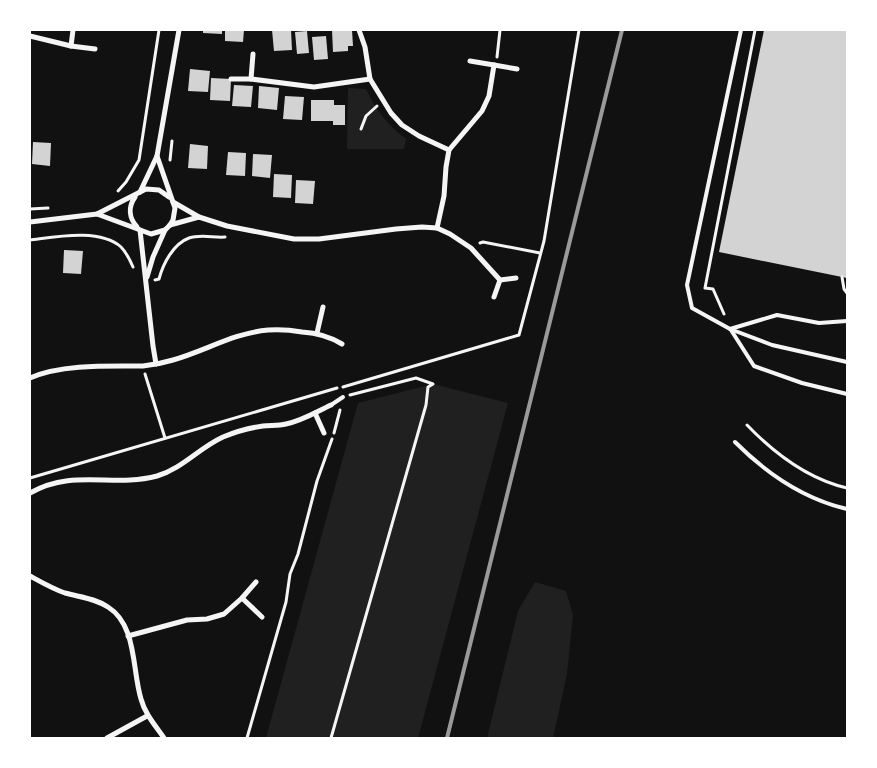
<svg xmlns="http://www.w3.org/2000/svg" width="877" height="768" font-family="Helvetica,sans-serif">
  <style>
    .green { fill: #202020 }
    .building { fill: #d3d3d3 }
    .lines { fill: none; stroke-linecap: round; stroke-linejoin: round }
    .path { stroke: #f5f5f5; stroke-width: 3 }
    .service { stroke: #f5f5f5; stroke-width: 4 }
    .minor { stroke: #f5f5f5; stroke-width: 5 }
    .rail { stroke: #9a9a9a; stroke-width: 4 }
  </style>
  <rect width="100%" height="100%" fill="#111"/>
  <g class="green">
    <path d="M348,88l18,1c10,21 21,36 40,50l-2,10h-57z"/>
    <path d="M433,384l75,19 -90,335h-152l92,-335z"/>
    <path d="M535,582l31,9 7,24 -6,59 -14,64h-66l31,-127z"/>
  </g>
  <g class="building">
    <path d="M203,30h19v4l-19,-1z"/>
    <path d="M225,30h19l-1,12 -18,-1z"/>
    <path d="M272,30h19l1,20 -18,1z"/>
    <path d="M332,30h20l1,16h-5v5l-15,1z"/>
    <path d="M764,30h83v248l-128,-26z"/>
    <path d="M307,31l2,22 -12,1 -2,-22z"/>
    <path d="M326,36l2,23 -14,1 -2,-23z"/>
    <path d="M190,69l20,2 -2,21 -20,-1z"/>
    <path d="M211,78l20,1 -1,22 -20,-1z"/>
    <path d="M234,85l19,1 -2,21 -19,-1z"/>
    <path d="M259,86l20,2 -2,22 -19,-2z"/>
    <path d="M285,96l19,1 -2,23 -19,-1z"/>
    <path d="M311,100h23v5h11v20h-12v-4h-22z"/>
    <path d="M33,142l18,1 -1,23 -18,-2z"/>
    <path d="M190,144l18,2 -1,23 -19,-1z"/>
    <path d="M228,152l18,1 -1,23 -19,-1z"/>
    <path d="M253,154l19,1 -2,23 -18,-2z"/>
    <path d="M274,174l18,1 -1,23 -18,-1z"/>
    <path d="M296,180l19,1 -2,23 -18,-1z"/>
    <path d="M64,250l19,1 -2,23 -18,-1z"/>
  </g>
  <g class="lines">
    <g class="path">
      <path d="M497,57l3,-27"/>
      <path d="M361,129l5,-13 11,-10"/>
      <path d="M170,160l2,-19"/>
      <path d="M118,191l8,-9 13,-22 20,-130"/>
      <path d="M30,209l18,-1"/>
      <path d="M30,240c25,-3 70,-12 91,7 5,5 9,13 12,20"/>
      <path d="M480,243l3,-1 57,11"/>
      <path d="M842,277l2,12 3,4"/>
      <path d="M155,280l4,-1c4,-15 14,-35 30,-41 12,-4 25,0 36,-1"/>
      <path d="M724,314l-11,-25 -8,-1 50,-258"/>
      <path d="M145,374l20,64"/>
      <path d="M343,387l176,-52 25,-94 35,-211"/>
      <path d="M747,425c27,28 61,54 100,63"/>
      <path d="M334,433l6,-23"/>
      <path d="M30,478l307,-90"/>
      <path d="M247,738l39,-136 4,-28 8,-20 19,-73 15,-42"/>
      <path d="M331,738l95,-333 2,-18 5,-3 -17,-6 -66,17"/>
    </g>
    <g class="service">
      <path d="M741,30l-54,255 5,23 38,21 42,16 75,17"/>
      <path d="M730,329l47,-14 42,8 28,-2"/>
      <path d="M731,330l23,36 48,17 45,11"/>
      <path d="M331,405l12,-8"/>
      <path d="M735,442c31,31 69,57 112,67"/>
    </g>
    <g class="minor">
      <path d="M359,30l6,17 5,32 21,34 11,12 17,11 30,14"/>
      <path d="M30,36l41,10 24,3"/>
      <path d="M71,46l2,-16"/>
      <path d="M494,65l23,4"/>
      <path d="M231,79h20l63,8 56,-8"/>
      <path d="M251,79l2,-25"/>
      <path d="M140,192l17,-36 22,-126"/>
      <path d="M135,197c-7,10 -6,21 2,30"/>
      <path d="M173,202l26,15 28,9 67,13h25l77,-10 26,-2 15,1 13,6 21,14 29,32 16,-2"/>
      <path d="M97,214l54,20 14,-4 5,-5 3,-5 2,-12 -18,-52"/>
      <path d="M30,222l67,-8 49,-25 13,1 10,7"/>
      <path d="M170,225l29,-8"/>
      <path d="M437,228l7,-32 2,-29 3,-17 33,-39 7,-15 5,-31 -24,-4"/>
      <path d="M140,230l13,116 3,18"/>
      <path d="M147,277l6,-20 12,-27"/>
      <path d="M494,297l6,-17"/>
      <path d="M317,333l6,-26"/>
      <path d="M30,378c31,-14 79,-12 113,-12 10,-1 20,-3 30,-6 32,-9 61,-27 95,-30 12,-1 23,0 34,2 15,1 27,4 40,12"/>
      <path d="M315,413l9,20"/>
      <path d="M30,493c44,-25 83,-5 127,-17 26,-8 42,-28 66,-39 12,-5 26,-9 40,-11 7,-1 15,0 23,-2 16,-3 30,-12 45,-19"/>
      <path d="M30,576c11,6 23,13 35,17 14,4 30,5 43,14 29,18 24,63 33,92 4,15 14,26 23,39"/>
      <path d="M242,598l20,19"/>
      <path d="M128,636l59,-16 20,-1 17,-5 18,-16 14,-16"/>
      <path d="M107,738l40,-22"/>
    </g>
    <path class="rail" d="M447,738l175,-708"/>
  </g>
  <rect width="877" height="768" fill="none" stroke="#ffffff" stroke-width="62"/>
</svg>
